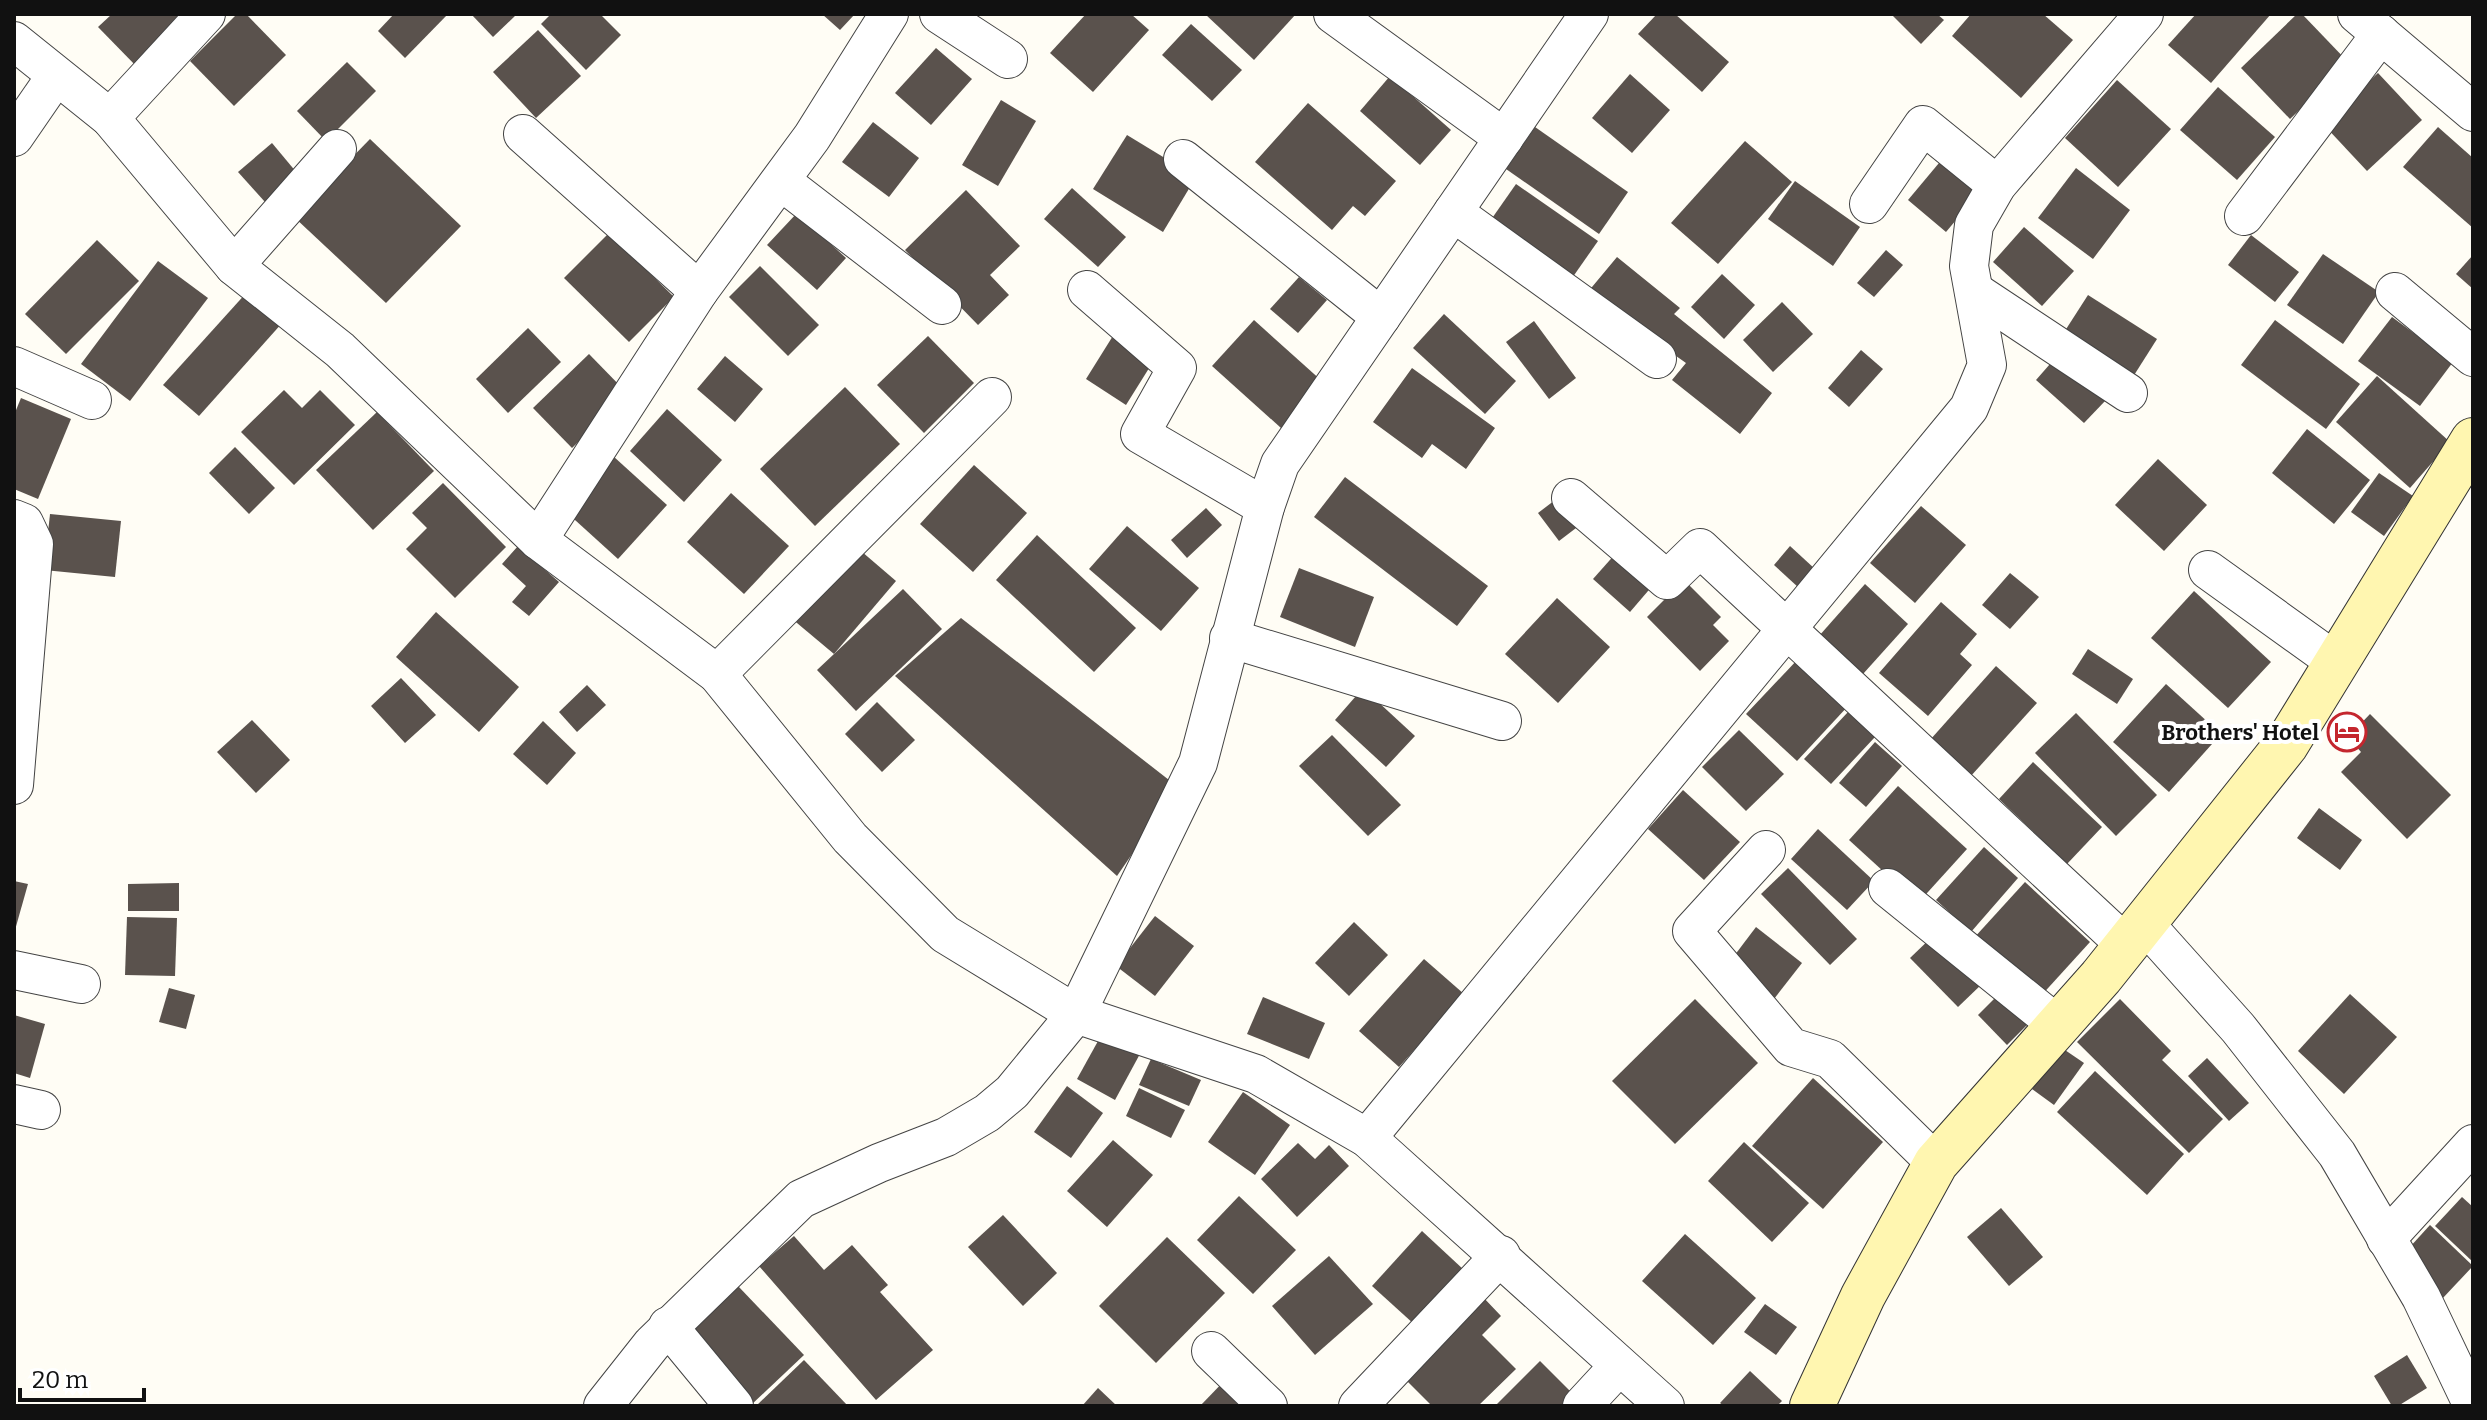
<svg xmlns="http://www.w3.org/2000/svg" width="2487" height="1420" font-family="Bitter,serif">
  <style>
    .building { fill: #5a524d }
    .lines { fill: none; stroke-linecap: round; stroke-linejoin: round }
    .street-casing { stroke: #444; stroke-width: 40 }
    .secondary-casing { stroke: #333; stroke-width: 46 }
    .street { stroke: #fff; stroke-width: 38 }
    .secondary { stroke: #fff6b0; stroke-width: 44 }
    .labels { text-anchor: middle; stroke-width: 8; stroke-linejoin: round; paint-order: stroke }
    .poi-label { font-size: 22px; font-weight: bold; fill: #111; stroke: #fff; text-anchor: end }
  </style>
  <rect width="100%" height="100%" fill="#fffdf5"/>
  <g class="building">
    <path d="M112,14h70l-44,54 -40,-41z"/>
    <path d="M237,14h9l40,41 -52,51 -44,-45z"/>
    <path d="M394,14h54l-43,44 -27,-27z"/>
    <path d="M471,14h46l-24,23z"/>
    <path d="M551,14h49l21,21 -35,35 -45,-46z"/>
    <path d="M822,14h33l-15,16z"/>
    <path d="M1086,14h45l18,16 -56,62 -43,-39z"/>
    <path d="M1205,14h91l-42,46z"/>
    <path d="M1657,14h18l54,48 -27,30 -64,-58z"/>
    <path d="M1891,14h46l7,6 -23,24z"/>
    <path d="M1971,14h72l30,26 -52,58 -69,-62z"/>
    <path d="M2196,14h75l-60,69 -43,-38z"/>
    <path d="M2297,14h5l47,49 -59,56 -49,-51z"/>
    <path d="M1191,24l51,46 -30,31 -50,-46z"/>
    <path d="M538,30l43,46 -45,42 -43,-46z"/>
    <path d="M936,48l36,31 -41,46 -36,-32z"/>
    <path d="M347,62l29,29 -50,50 -29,-30z"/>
    <path d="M2378,73l44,47 -55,51 -44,-47z"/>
    <path d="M1630,74l40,36 -38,43 -40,-35z"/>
    <path d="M1390,76l61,54 -31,35 -60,-54z"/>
    <path d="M2117,80l54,49 -53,58 -53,-49z"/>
    <path d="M2218,87l57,50 -38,43 -57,-50z"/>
    <path d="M1001,100l35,21 -38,65 -36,-21z"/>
    <path d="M1308,103l88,78 -31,35 -12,-10 -21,24 -77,-68z"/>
    <path d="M873,122l46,36 -30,39 -47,-35z"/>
    <path d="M1535,127l93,65 -29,42 -93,-65z"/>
    <path d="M2438,127l35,31v70l-70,-61z"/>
    <path d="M1127,135l69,42 -33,55 -70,-43z"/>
    <path d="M370,139l91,87 -75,77 -92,-86z"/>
    <path d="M1745,141l47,41 -74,82 -47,-41z"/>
    <path d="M272,143l25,30 -32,29 -27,-30z"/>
    <path d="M1944,157l38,32 -36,43 -38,-32z"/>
    <path d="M2076,168l54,42 -37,49 -55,-41z"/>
    <path d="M1795,181l65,46 -27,39 -65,-47z"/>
    <path d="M1516,184l82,57 -28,40 -82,-57z"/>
    <path d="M1072,188l54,49 -28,30 -54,-48z"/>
    <path d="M966,190l54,56 -30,29 19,20 -31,30 -73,-75z"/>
    <path d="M797,213l49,45 -29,32 -50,-45z"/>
    <path d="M2024,227l50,44 -32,35 -49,-44z"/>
    <path d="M609,233l65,64 -45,45 -65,-64z"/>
    <path d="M2251,235l48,37 -24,30 -47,-37z"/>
    <path d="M97,240l42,41 -73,73 -41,-40z"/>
    <path d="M1886,250l17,15 -29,32 -17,-14z"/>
    <path d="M2323,254l56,38 -36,52 -56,-39z"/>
    <path d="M2473,255v34l-17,-15z"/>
    <path d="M1617,257l63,51 -6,6 98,79 -32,41 -68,-54 14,-17 -99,-70z"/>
    <path d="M158,261l50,37 -78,103 -49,-37z"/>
    <path d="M760,266l59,59 -31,31 -59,-59z"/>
    <path d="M1722,274l33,31 -31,34 -33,-32z"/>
    <path d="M1299,277l28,23 -29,33 -28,-24z"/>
    <path d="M248,291l35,31 -84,94 -36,-31z"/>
    <path d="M2088,295l69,44 -26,41 -70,-43z"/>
    <path d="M1782,302l31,32 -40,38 -30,-32z"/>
    <path d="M1444,314l72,67 -31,33 -72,-66z"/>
    <path d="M2392,317l61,45 -33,44 -62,-45z"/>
    <path d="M1254,320l69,62 -42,46 -69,-62z"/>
    <path d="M2275,320l85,64 -34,45 -85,-64z"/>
    <path d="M1534,321l42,57 -27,21 -43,-57z"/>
    <path d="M528,328l33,34 -53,51 -32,-34z"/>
    <path d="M1116,331l40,26 -30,48 -40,-26z"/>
    <path d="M928,336l46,47 -50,50 -47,-48z"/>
    <path d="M1861,350l22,19 -34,38 -21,-19z"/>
    <path d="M589,354l39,40 -56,54 -39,-40z"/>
    <path d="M725,356l38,33 -28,33 -38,-33z"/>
    <path d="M2057,356l49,44 -22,23 -48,-43z"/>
    <path d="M1412,368l83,60 -29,41 -34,-25 -10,14 -49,-36z"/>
    <path d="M2377,376l73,66 -40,46 -74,-66z"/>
    <path d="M845,387l55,57 -85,82 -55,-57z"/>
    <path d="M284,390l18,18 18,-18 35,35 -61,60 -53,-53z"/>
    <path d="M21,398l50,21 -33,80 -24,-10v-74z"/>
    <path d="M667,409l55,51 -38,42 -54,-51z"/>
    <path d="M377,412l57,59 -61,59 -57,-60z"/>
    <path d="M2307,429l63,51 -36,44 -62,-51z"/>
    <path d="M235,447l40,41 -26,26 -40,-41z"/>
    <path d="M613,456l54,49 -49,54 -54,-49z"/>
    <path d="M2158,459l49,46 -43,46 -49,-46z"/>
    <path d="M974,465l53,48 -54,59 -53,-48z"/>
    <path d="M2379,473l34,23 -29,40 -33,-24z"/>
    <path d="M1345,477l143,109 -31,40 -143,-109z"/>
    <path d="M443,483l63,64 -51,51 -49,-49 21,-21 -15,-15z"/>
    <path d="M731,493l58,53 -45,48 -57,-52z"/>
    <path d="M1559,497l21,28 -21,16 -21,-28z"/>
    <path d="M1921,506l45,39 -51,58 -45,-40z"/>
    <path d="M1206,508l16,17 -35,33 -16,-18z"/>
    <path d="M50,514l71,7 -6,56 -71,-7z"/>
    <path d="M1127,526l72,62 -38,43 -72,-62z"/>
    <path d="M1037,535l99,93 -42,44 -98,-92z"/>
    <path d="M854,545l42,36 -62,73 -43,-36z"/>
    <path d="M518,546l41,36 -30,34 -17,-14 14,-16 -24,-22z"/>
    <path d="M1790,546l25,23 -16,19 -25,-23z"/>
    <path d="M1617,552l37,32 -24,28 -37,-33z"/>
    <path d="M1299,568l75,29 -19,50 -75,-30z"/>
    <path d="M2010,573l29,24 -29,32 -28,-24z"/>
    <path d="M1684,580l37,37 -8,8 16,16 -29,30 -53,-54z"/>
    <path d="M1865,584l43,40 -45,50 -44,-38z"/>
    <path d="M903,589l39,40 -86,82 -39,-41z"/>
    <path d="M2194,591l77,71 -43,46 -77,-70z"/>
    <path d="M1557,598l53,49 -52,56 -53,-49z"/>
    <path d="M1941,602l36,32 -17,20 12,11 -44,51 -49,-43z"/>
    <path d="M436,612l83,75 -40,45 -83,-75z"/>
    <path d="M961,618l217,169 -61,89 -222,-200z"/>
    <path d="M2088,649l45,30 -16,25 -45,-30z"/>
    <path d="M1799,658l50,47 -52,56 -51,-47z"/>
    <path d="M1996,666l41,37 -67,74 -40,-37z"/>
    <path d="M401,678l35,37 -31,28 -34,-37z"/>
    <path d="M2166,684l55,50 -52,58 -56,-50z"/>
    <path d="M587,685l19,20 -29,27 -18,-20z"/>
    <path d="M1363,688l52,48 -29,31 -51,-47z"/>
    <path d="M877,702l38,38 -33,32 -37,-38z"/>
    <path d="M1848,712l27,25 -44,47 -27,-25z"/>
    <path d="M2076,713l81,82 -41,41 -81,-83z"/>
    <path d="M2370,714l81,81 -44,44 -66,-67 20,-20 -13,-15z"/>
    <path d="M252,720l38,40 -34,33 -39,-41z"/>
    <path d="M543,721l33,32 -29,32 -34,-31z"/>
    <path d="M1739,730l45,44 -38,37 -44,-44z"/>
    <path d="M1332,735l69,70 -33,31 -69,-70z"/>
    <path d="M1875,742l27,24 -36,41 -27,-24z"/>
    <path d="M2033,762l69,65 -35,37 -68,-65z"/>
    <path d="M1898,786l69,63 -49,54 -69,-63z"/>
    <path d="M1683,790l57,52 -36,38 -56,-51z"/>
    <path d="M2319,808l43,32 -22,30 -43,-32z"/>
    <path d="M1818,829l56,52 -27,29 -56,-51z"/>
    <path d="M1984,847l34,31 -47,54 -35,-32z"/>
    <path d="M1788,868l69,71 -27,26 -69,-71z"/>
    <path d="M14,881l14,3 -13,46h-1z"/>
    <path d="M2025,882l65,60 -51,56 -66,-59z"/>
    <path d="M179,883v28h-51v-27z"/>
    <path d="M1155,916l39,30 -39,50 -39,-30z"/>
    <path d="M127,917l50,1 -2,58 -50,-1z"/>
    <path d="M1354,922l34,33 -39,41 -34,-33z"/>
    <path d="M1756,927l46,36 -28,36 -46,-35z"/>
    <path d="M1935,934l48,49 -25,24 -48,-49z"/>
    <path d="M1424,959l40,35 -65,73 -40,-36z"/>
    <path d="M169,988l26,7 -9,34 -27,-7z"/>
    <path d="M2003,990l30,29 -26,26 -29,-30z"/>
    <path d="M2350,994l47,43 -53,57 -46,-43z"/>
    <path d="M1263,997l62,26 -16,36 -62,-25z"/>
    <path d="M1695,999l63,64 -83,81 -63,-63z"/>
    <path d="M2120,999l51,52 -9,9 61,59 -34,34 -112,-111z"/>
    <path d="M14,1015l31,9 -15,54 -16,-5z"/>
    <path d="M1103,1032l38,20 -26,48 -38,-21z"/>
    <path d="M2062,1048l22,15 -30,42 -22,-16z"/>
    <path d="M2207,1058l42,45 -20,18 -41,-45z"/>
    <path d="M1151,1059l50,21 -12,26 -50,-21z"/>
    <path d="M2095,1071l89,83 -37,41 -90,-83z"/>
    <path d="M1813,1078l70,64 -60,67 -71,-63z"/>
    <path d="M1067,1086l36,27 -32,45 -37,-26z"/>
    <path d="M1139,1088l46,22 -14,28 -45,-22z"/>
    <path d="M1243,1092l47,33 -35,50 -47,-33z"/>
    <path d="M1113,1140l40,35 -46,52 -40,-36z"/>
    <path d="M1744,1142l65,61 -37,39 -64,-61z"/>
    <path d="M1298,1143l17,16 14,-14 20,21 -52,51 -36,-38z"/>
    <path d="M1239,1196l57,54 -43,44 -56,-54z"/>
    <path d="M2462,1197l11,10v55l-38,-36z"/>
    <path d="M2001,1208l42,49 -34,29 -42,-49z"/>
    <path d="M1003,1215l54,58 -34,33 -55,-59z"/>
    <path d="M2430,1225l43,41 -31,33 -43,-40z"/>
    <path d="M1422,1231l42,39 -49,55 -43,-39z"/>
    <path d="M1685,1234l71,64 -43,47 -71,-64z"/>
    <path d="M794,1236l30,34 28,-25 36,40 -8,7 53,58 -57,50 -117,-134z"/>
    <path d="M1167,1237l58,56 -69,70 -57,-57z"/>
    <path d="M1329,1256l44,48 -58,51 -43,-49z"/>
    <path d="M738,1286l66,69 -54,51 -66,-68z"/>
    <path d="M1482,1296l19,20 -19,19 34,34 -38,37h-46l-31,-31z"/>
    <path d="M1765,1304l32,23 -21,28 -32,-23z"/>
    <path d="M2407,1355l20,33 -29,18h-6l-18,-30z"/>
    <path d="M804,1360l44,46h-92z"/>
    <path d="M1540,1361l41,41 -4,4h-82z"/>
    <path d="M1750,1371l32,30 -5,5h-53l-4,-3z"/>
    <path d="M1229,1376l31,30h-60z"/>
    <path d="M1098,1388l19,18h-35z"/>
  </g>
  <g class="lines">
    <g class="street-casing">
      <g id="street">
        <path d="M939,14l69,45"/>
        <path d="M1333,14l171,124"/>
        <path d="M2357,14l116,98"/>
        <path d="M14,41l96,77 124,148 106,84 198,190 179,134 133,164 95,96 131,80 180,60 111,64 298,268"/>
        <path d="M110,118l96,-104"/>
        <path d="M523,134l176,157"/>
        <path d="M14,137l42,-61"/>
        <path d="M1183,159l198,158"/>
        <path d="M781,181l161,124"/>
        <path d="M1869,204l54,-79 74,60"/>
        <path d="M1453,212l204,147"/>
        <path d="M2244,216l137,-182"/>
        <path d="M234,266l103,-117"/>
        <path d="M1087,290l90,78 -37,66 125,73"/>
        <path d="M1974,291l154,102"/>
        <path d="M2395,292l78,65"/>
        <path d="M14,366l78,34"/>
        <path d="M1571,498l96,82 33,-32 426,397"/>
        <path d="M14,519l10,4 10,21 -20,241"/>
        <path d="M538,540l161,-249 113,-154 77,-123"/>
        <path d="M2208,570l128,92"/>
        <path d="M1229,638l273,83"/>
        <path d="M717,674l275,-277"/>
        <path d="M1766,850l-74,81 99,116 39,12 106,104"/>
        <path d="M1888,888l171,138"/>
        <path d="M2144,923l94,105 99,126 84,143 52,109"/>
        <path d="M14,970l67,14"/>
        <path d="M14,1104l27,6"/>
        <path d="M1367,1138l602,-730 18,-43 -18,-99 5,-41 23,-40 147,-171"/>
        <path d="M2386,1239l87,-95"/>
        <path d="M668,1326l66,80"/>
        <path d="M1211,1351l57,55"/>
        <path d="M603,1406l49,-62 149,-145 78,-36 67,-26 41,-24 25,-21 64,-78 122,-251 67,-256 15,-43 309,-450"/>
        <path d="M1358,1406l143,-151"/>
        <path d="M1582,1406l37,-40"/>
      </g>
    </g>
    <g class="secondary-casing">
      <path id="secondary" d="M1812,1406l51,-110 73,-133 165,-186 185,-232 187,-305"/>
    </g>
    <use href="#street" class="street"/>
    <use href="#secondary" class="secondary"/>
  </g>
  <defs>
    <g id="hotel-ring" transform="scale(2)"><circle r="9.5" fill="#fff" stroke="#c4262e" stroke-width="1.5"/><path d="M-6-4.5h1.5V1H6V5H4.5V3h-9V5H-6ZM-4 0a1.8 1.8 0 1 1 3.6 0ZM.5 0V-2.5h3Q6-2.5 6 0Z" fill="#c4262e"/></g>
  </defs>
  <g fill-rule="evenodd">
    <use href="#hotel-ring" x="2347" y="732"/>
  </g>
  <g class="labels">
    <g class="poi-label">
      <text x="2319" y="740">Brothers' Hotel</text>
    </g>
  </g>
  <rect width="2487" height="1420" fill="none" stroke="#111111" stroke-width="32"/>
  <path d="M20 1388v12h124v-12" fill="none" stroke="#111111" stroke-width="4"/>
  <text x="32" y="1388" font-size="24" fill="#111111" stroke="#ffffff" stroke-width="6" paint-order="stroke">20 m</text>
</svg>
